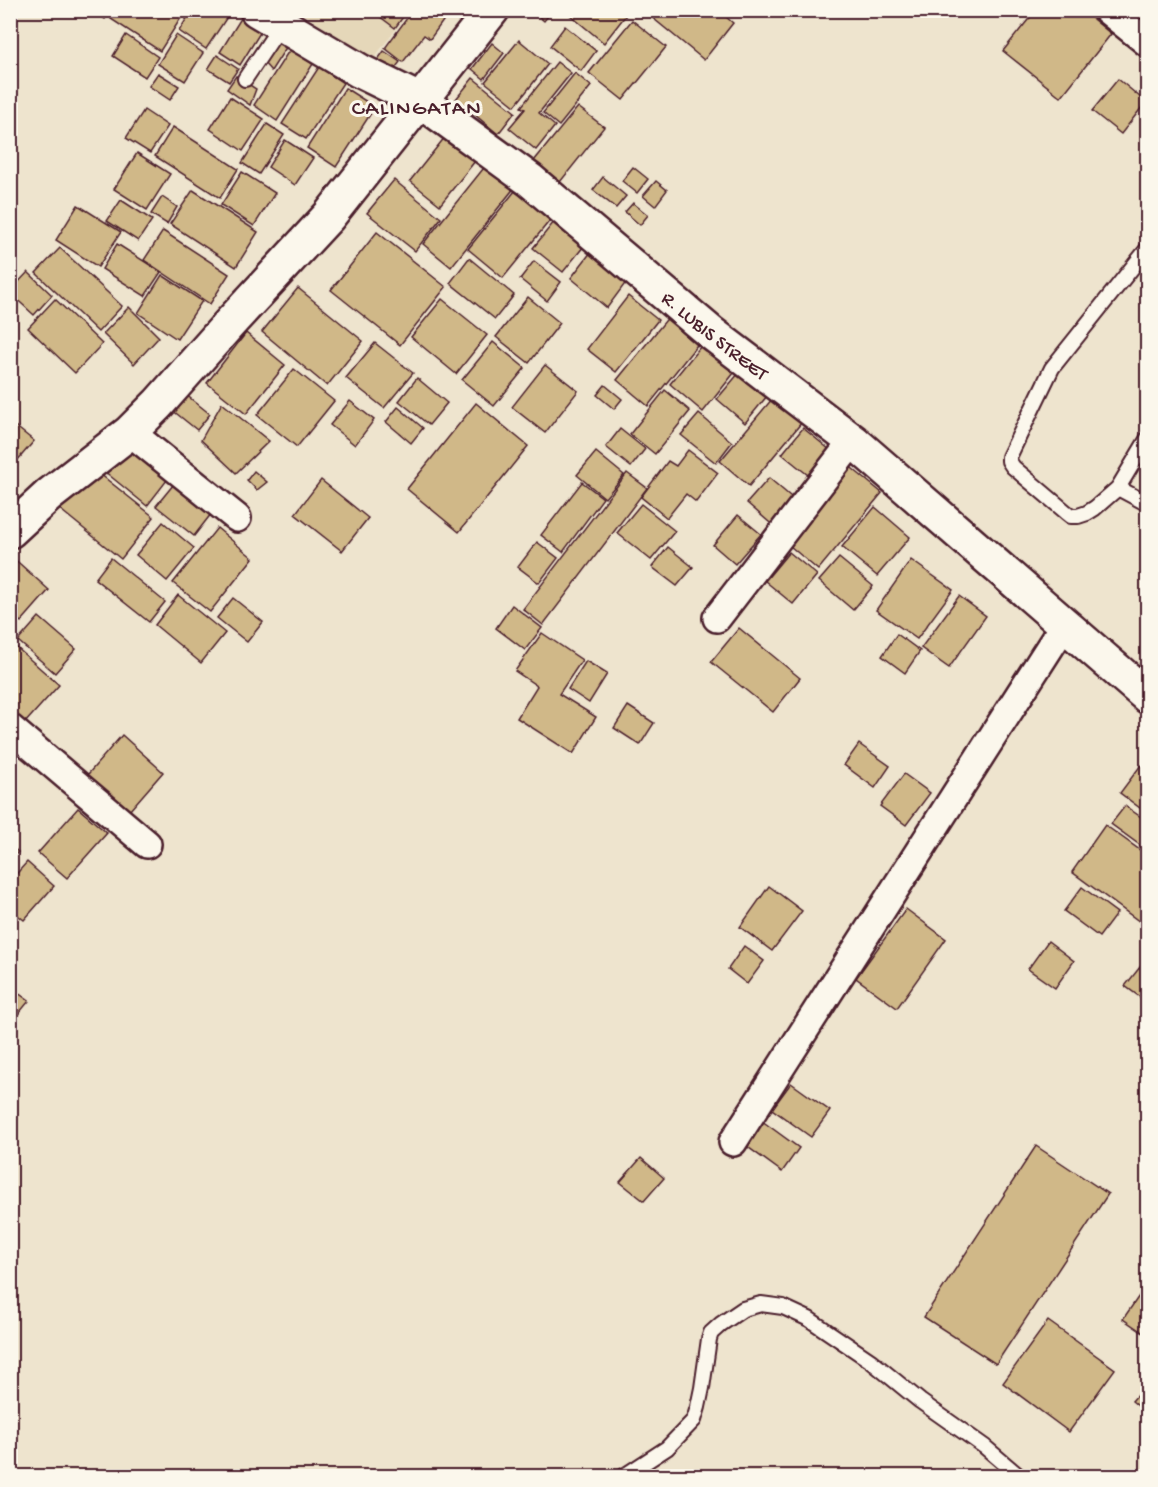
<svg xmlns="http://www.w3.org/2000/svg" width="1158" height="1487" font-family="'Gochi Hand',sans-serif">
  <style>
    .built { fill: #e5d7b9 }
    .building { fill: #d0b888; stroke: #4a1f2b; stroke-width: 1.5 }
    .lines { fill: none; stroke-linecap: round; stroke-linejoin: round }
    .lane-casing { stroke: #4a1f2b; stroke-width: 18 }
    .street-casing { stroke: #4a1f2b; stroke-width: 32 }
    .secondary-casing { stroke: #4a1f2b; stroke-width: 38 }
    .lane { stroke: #fbf7ec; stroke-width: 14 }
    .street { stroke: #fbf7ec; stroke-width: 27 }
    .secondary { stroke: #fbf7ec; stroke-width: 33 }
    .labels { text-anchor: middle; stroke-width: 6; stroke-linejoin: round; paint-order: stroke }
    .street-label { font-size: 20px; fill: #4a1f2b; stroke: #fbf7ec }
    .quarter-label { font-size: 22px; letter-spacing: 1.5px; fill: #4a1f2b; stroke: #fbf7ec }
  </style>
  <rect width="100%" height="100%" fill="#eee4ce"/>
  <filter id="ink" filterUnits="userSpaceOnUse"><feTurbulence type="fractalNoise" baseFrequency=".0167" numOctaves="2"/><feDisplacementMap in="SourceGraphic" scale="12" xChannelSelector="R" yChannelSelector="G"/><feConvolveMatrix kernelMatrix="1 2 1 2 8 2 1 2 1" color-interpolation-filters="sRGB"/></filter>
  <g filter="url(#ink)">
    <path class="built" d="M298,11h112l-37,48z"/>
    <g class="building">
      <path d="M91,10h19l-5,9z"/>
      <path d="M116,10h70l-26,41 -49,-32z"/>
      <path d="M192,10l39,1 -25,38 -27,-18z"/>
      <path d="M371,10h37l-13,18z"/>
      <path d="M413,10h38l-21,29 -6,-4 -21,27 -18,-14z"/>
      <path d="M531,10h22l-9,11z"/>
      <path d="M564,10h64l1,1 -25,32z"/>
      <path d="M643,10h75l15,13 -29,37z"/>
      <path d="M1036,10h46l29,24 -50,63 -58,-46z"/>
      <path d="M243,15l20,13 -23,37 -20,-13z"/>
      <path d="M632,20l34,27 -43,53 -34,-27z"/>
      <path d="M565,26l31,25 -15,20 -31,-25z"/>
      <path d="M126,35l32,22 -13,20 -32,-21z"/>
      <path d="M176,35l27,18 -18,28 -27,-17z"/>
      <path d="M519,40l29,24 -33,42 -30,-24z"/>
      <path d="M275,43l12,3 -16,25 -7,-8z"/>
      <path d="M492,43l12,10 -20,26 -12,-10z"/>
      <path d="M290,49l23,15 -36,57 -23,-16z"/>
      <path d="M384,51l16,11 -11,14 -15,-11z"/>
      <path d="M217,55l21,14 -9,13 -21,-13z"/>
      <path d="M557,62l14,11 -32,40 16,13 -19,24 -27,-22 16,-19 -4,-2z"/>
      <path d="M319,67l24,16 -37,56 -24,-15z"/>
      <path d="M158,73l21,13 -9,14 -21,-14z"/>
      <path d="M575,73l16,13 -32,40 -16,-13z"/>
      <path d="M236,76l20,13 -6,16 -23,-16z"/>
      <path d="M473,78l42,34 -17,22 -42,-35z"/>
      <path d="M1118,79l28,23 -25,32 -29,-23z"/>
      <path d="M345,88l30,19 -39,60 -29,-19z"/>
      <path d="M230,97l34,22 -21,32 -33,-22z"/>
      <path d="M578,107l26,20 -44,55 -26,-21z"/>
      <path d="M144,110l24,16 -18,27 -24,-15z"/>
      <path d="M267,124l17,11 -25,39 -17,-11z"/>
      <path d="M173,127l65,42 -18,29 -65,-42z"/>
      <path d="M449,132l30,24 -39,49 -30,-24z"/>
      <path d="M285,140l28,18 -18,27 -27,-18z"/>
      <path d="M137,153l33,21 -23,36 -33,-21z"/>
      <path d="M487,164l28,23 -64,80 -28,-23z"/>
      <path d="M633,167l15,12 -11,14 -15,-12z"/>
      <path d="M242,172l33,21 -21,33 -33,-21z"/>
      <path d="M603,177l23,19 -10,12 -23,-18z"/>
      <path d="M394,180l47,38 -26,33 -48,-38z"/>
      <path d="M656,181l11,9 -12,16 -12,-10z"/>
      <path d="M193,190l65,42 -22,35 -66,-43z"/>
      <path d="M515,191l36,28 -48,59 -35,-29z"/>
      <path d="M162,197l15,10 -10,17 -16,-10z"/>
      <path d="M121,200l31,20 -14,21 -31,-20z"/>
      <path d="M633,203l15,12 -8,10 -15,-13z"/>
      <path d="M78,205l43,27 -23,35 -42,-27z"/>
      <path d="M554,222l30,24 -21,26 -30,-24z"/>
      <path d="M163,231l66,43 -19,30 -66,-44z"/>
      <path d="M377,232l69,55 -46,58 -69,-55z"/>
      <path d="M117,244l44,28 -16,24 -43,-27z"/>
      <path d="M60,248l62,58 -24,26 -62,-59z"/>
      <path d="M591,252l36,29 -20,27 -36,-30z"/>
      <path d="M469,258l45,37 -19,24 -45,-36z"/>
      <path d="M534,261l27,21 -14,19 -27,-22z"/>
      <path d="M28,272l24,23 -18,20 -24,-22v-2z"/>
      <path d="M162,275l40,26 -25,38 -39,-26z"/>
      <path d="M298,288l65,53 -36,45 -65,-54z"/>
      <path d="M628,296l30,24 -42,52 -29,-23z"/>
      <path d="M528,297l32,26 -31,40 -33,-26z"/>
      <path d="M55,299l47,45 -27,29 -47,-45z"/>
      <path d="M442,299l45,36 -31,39 -45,-37z"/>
      <path d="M129,307l30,30 -25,27 -31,-30z"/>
      <path d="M670,315l31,25 -53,66 -31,-26z"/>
      <path d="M246,333l39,32 -39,49 -39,-31z"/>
      <path d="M705,341l33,27 -35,44 -33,-28z"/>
      <path d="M493,342l32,26 -31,38 -32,-26z"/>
      <path d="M375,343l38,30 -29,35 -38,-30z"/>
      <path d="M545,365l33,26 -33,42 -33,-26z"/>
      <path d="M294,369l40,32 -37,46 -40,-32z"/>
      <path d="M739,373l28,23 -22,27 -28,-24z"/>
      <path d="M417,378l30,25 -18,22 -30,-24z"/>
      <path d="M605,385l17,14 -8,10 -17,-14z"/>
      <path d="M180,390l30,24 -13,16 -30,-24z"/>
      <path d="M665,390l25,21 -35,43 -25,-20z"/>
      <path d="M773,398l29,24 -53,64 -29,-25z"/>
      <path d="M350,401l24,19 -19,25 -25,-20z"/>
      <path d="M222,403l47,38 -33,32 -35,-33z"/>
      <path d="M476,403l52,43 -69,86 -52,-43z"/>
      <path d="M398,407l25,21 -12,15 -25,-21z"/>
      <path d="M699,414l33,28 -16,21 -35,-28z"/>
      <path d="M10,422l24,19 -24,28z"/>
      <path d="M803,428l27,22 -22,25 -26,-21z"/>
      <path d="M620,429l25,20 -14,18 -25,-20z"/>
      <path d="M128,441l43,34 -24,31 -43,-35z"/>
      <path d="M688,450l30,23 -22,29 -10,-8 -19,24 -26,-21 27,-36 8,5z"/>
      <path d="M596,452l28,23 -19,23 -28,-23z"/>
      <path d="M847,464l35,29 -64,77 -35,-30z"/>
      <path d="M90,466l64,51 -33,42 -64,-52z"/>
      <path d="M254,471l13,11 -10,8 -10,-10z"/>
      <path d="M627,473l20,15 -104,137 -20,-16z"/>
      <path d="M769,478l28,24 -21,26 -29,-25z"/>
      <path d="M178,479l37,30 -21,27 -38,-30z"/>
      <path d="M321,480l47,38 -26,33 -47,-37z"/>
      <path d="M582,482l21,16 -40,54 -22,-17z"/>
      <path d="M641,504l34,27 -24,29 -34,-27z"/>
      <path d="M875,507l35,30 -33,39 -35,-29z"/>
      <path d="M738,515l23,19 -26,30 -22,-19z"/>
      <path d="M163,522l31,26 -27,33 -31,-26z"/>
      <path d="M217,528l36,30 -43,54 -37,-29z"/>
      <path d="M537,542l21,16 -19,25 -21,-16z"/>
      <path d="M668,547l25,20 -16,19 -25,-19z"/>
      <path d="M789,552l28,23 -24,29 -28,-23z"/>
      <path d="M10,555l39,35 -28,32 -11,-9z"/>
      <path d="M111,558l54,44 -16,20 -54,-43z"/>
      <path d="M839,558l34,28 -20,24 -34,-29z"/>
      <path d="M911,560l42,30 -36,49 -41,-29z"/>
      <path d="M178,595l47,38 -24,30 -46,-38z"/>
      <path d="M959,596l27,20 -37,52 -28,-20z"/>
      <path d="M233,598l30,24 -16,20 -30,-24z"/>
      <path d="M512,605l30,23 -17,22 -29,-22z"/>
      <path d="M39,617l37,32 -21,24 -37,-32z"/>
      <path d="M739,628l61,50 -27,34 -62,-50z"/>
      <path d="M542,633l40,27 -23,34 37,23 -23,37 -56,-36 20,-32 -22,-15z"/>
      <path d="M897,634l23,17 -15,22 -23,-17z"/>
      <path d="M16,647l43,38 -35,39 -14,-12v-58z"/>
      <path d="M586,661l21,13 -18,29 -21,-14z"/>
      <path d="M628,706l26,17 -14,22 -26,-17z"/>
      <path d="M122,735l41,37 -40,46 -41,-37z"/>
      <path d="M859,744l31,22 -15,22 -31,-23z"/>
      <path d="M1141,765l7,5v44l-28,-21z"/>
      <path d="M904,774l26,19 -24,32 -26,-19z"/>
      <path d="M1125,806l23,16v29l-37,-27z"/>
      <path d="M78,808l29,25 -40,45 -29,-25z"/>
      <path d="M1105,825l43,31 -1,71 -75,-55z"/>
      <path d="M10,845l8,7 -8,8z"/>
      <path d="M27,862l27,24 -30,34 -14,-11v-28z"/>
      <path d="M769,886l33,25 -30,40 -32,-24z"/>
      <path d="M1082,887l35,26 -18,24 -35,-26z"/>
      <path d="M906,909l40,30 -49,69 -41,-30z"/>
      <path d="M1048,941l26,20 -19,27 -27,-19z"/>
      <path d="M744,946l20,15 -17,23 -19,-15z"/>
      <path d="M1148,957v46l-23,-17z"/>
      <path d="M10,987l19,14 -19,23z"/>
      <path d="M791,1083l39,28 -19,26 -39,-28z"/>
      <path d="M758,1118l41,30 -17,24 -41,-30z"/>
      <path d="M1036,1146l72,48 -112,170 -72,-47z"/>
      <path d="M641,1158l23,20 -20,23 -24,-19z"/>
      <path d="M1148,1283v53l-25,-17z"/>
      <path d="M1048,1321l67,48 -46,63 -66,-49z"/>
      <path d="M1148,1383v31l-16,-13z"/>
    </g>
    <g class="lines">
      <g class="lane-casing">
        <g id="lane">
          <path d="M245,79l36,-54"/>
          <path d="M1148,248l-96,120 -43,89v4l4,6 53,45 5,4h7l9,-3 8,-5 23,-20 30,-50"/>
          <path d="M1118,488l30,16"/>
          <path d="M624,1476l43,-28 27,-28 4,-13 4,-19 7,-49 2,-6 10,-9 22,-15 18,-5 22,3 26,12 62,42 49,40 65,46 34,29"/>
        </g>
      </g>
      <g class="street-casing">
        <g id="street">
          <path d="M1107,10l41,33"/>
          <path d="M130,432l107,86"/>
          <path d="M717,618l136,-177"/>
          <path d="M10,728l137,116"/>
          <path d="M733,1142l331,-517"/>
        </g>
      </g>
      <g class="secondary-casing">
        <g id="secondary">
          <path id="s1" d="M257,10l103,61 61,30 109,79 180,152 143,109 295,256"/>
          <path d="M10,531l39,-36 81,-63 28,-28 71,-80 100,-108 163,-206"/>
        </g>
      </g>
      <use href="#lane" class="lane"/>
      <use href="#street" class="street"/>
      <use href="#secondary" class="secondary"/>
    </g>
  </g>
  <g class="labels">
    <g class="street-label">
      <text dy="7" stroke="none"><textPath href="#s1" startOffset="564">R. LUBIS STREET</textPath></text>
    </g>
    <g class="quarter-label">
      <text x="417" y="114">CALINGATAN</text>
    </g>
  </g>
  <rect width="1158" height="1487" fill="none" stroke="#fbf7ec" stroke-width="36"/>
  <rect x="18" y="18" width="1122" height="1451" fill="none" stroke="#4a1f2b" stroke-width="2" filter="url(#ink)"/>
</svg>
